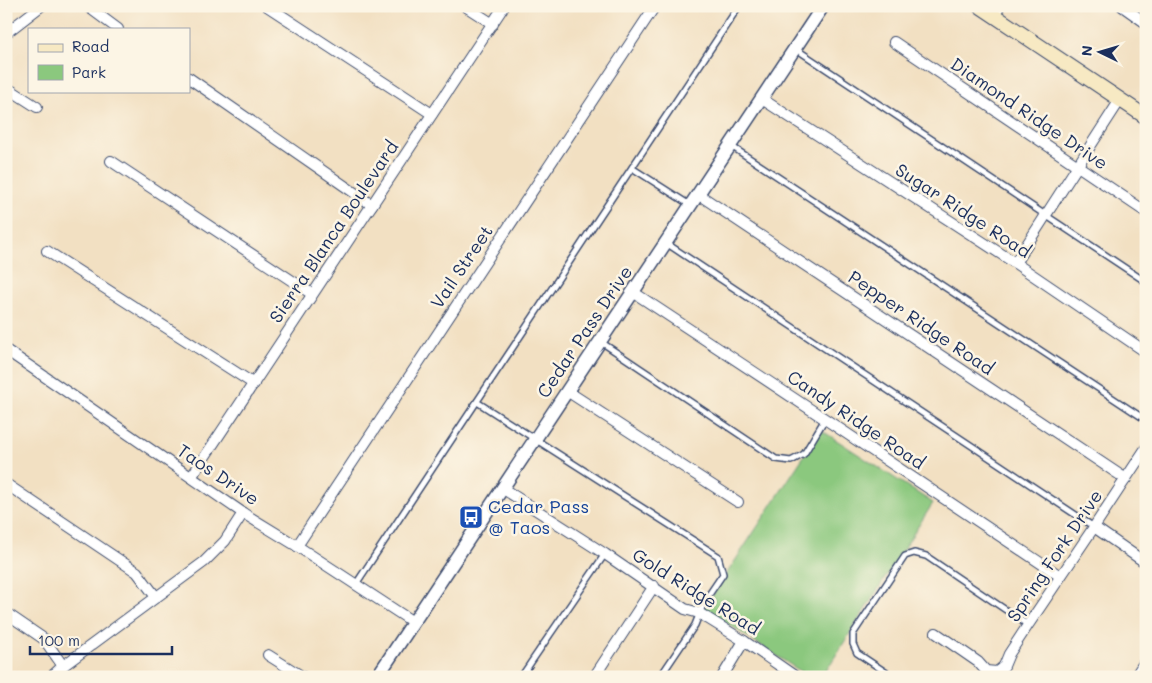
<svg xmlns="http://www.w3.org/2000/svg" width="1152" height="683" font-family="Mali,sans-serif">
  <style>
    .green { fill: #8bc87e; stroke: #537c6e }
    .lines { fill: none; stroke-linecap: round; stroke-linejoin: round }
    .service-casing { stroke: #3b4a6d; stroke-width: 8 }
    .minor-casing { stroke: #3b4a6d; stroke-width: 12 }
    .tertiary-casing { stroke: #3b4a6d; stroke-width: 15 }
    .secondary-casing { stroke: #3b4a6d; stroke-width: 16 }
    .service { stroke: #fff; stroke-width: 5 }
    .minor { stroke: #fff; stroke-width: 10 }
    .tertiary { stroke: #fff; stroke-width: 12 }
    .secondary { stroke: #f7e9c3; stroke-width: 14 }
    .labels { text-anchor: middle; stroke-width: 5; stroke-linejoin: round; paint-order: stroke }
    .street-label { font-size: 18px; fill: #1b2f5e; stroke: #fcf5e5 }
    .transit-label { font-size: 18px; fill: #164399; stroke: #fcf5e5; text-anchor: start }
  </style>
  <rect width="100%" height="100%" fill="#fcf5e5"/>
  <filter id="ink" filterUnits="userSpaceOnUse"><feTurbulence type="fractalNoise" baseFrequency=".02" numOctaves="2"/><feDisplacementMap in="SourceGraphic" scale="10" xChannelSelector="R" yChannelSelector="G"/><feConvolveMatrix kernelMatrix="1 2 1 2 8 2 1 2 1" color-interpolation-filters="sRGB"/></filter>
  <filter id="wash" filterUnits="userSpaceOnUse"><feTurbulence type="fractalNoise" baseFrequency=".0096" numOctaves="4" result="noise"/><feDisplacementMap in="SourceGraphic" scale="20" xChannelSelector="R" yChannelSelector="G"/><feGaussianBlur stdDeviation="1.12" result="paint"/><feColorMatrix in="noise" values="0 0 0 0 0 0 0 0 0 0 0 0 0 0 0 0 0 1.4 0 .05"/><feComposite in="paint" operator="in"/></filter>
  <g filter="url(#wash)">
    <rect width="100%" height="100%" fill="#f2e0c2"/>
    <path class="green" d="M821,430l112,73 -111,174h-13l-105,-69z"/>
  </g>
  <g filter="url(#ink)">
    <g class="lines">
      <g class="service-casing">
        <g id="service">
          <path d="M796,49l350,233"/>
          <path d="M731,146l415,274"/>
          <path d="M632,168l58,37"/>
          <path d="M666,243l428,284"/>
          <path d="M601,342l175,117 15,2 13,-7 21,-35"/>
          <path d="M477,402l241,154 5,18 -19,28 -9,23 -35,52"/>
          <path d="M356,584l383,-578"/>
          <path d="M521,677l84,-123"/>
          <path d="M893,677l-36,-24 -4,-9v-10l52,-78 9,-3 12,3 102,69"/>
        </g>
      </g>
      <g class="minor-casing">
        <g id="minor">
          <path d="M87,6l31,23"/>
          <path d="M267,6l165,108"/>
          <path d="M465,6l28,18"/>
          <path d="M1122,6l24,17"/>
          <path d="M994,15l6,-9"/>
          <path d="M6,33l35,-27"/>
          <path d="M894,42l252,170"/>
          <path d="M189,78l183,127"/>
          <path d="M6,87l31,20"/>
          <path d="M762,99l253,164 131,89"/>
          <path d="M111,161l201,133"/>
          <path d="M698,194l428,285"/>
          <path d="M47,251l207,133"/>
          <path d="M1015,263l105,-163"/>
          <path d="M633,292l192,127 235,157"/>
          <path d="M6,350l237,163 54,33 116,76"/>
          <path d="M567,391l171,111"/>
          <path d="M192,476l312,-470"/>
          <path d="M6,484l131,88 19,25"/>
          <path d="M502,488l103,66 80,55 14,4 45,28 52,36"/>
          <path d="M1094,527l52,36"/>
          <path d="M297,546l358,-540"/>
          <path d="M6,613l38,26 19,27"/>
          <path d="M936,633l42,29 8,9 11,1 7,-6 5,-12 19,-29 66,-98 52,-79"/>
          <path d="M268,655l35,22"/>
          <path d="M51,677l12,-11 141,-104 21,-21 18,-28"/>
          <path d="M594,677l60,-91"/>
          <path d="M722,677l22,-36"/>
          <path d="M1135,677l11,-17"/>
        </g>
      </g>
      <g class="tertiary-casing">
        <path id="tertiary" d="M377,677l446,-671"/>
      </g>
      <g class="secondary-casing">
        <path id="secondary" d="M980,6l166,111"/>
      </g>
      <use href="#service" class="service"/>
      <use href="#minor" class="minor"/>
      <use href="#tertiary" class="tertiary"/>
      <use href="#secondary" class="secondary"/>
    </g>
  </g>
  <defs>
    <g id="bus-square" transform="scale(1.25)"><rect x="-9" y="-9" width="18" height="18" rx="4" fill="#1a4fb4" stroke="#fcf5e5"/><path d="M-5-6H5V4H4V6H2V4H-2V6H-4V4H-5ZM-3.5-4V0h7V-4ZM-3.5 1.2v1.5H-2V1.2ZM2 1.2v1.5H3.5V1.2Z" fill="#fff"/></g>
  </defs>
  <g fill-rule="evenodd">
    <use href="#bus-square" x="471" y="517"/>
  </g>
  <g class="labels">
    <g class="street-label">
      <text transform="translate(1029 114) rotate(34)" y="6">Diamond Ridge Drive</text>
      <text transform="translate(963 211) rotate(33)" y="6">Sugar Ridge Road</text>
      <text transform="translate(334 232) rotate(-56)" y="6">Sierra Blanca Boulevard</text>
      <text transform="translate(462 267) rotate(-56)" y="6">Vail Street</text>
      <text transform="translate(921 323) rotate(34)" y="6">Pepper Ridge Road</text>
      <text transform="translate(585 332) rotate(-56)" y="6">Cedar Pass Drive</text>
      <text transform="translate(856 420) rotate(34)" y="6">Candy Ridge Road</text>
      <text transform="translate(218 475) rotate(34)" y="6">Taos Drive</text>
      <text transform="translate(1055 556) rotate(-56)" y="6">Spring Fork Drive</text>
      <text transform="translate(696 592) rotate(32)" y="6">Gold Ridge Road</text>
    </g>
    <g class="transit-label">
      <text x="488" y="513">Cedar Pass<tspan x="488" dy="21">@ Taos</tspan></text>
    </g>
  </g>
  <rect width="1152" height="683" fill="none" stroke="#fcf5e5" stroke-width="25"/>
  <rect x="28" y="28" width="162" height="65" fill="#fcf5e5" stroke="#a2a6af"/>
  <rect x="38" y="44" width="25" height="8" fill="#f7e9c3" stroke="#a2a6af"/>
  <text x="72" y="52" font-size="15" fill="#1b2f5e">Road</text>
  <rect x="38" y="65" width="25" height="15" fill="#8bc87e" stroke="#a2a6af"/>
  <text x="72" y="78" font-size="15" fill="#1b2f5e">Park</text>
  <g transform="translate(1100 52) rotate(275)" stroke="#fcf5e5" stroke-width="4" paint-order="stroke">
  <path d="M0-4L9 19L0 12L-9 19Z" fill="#1b2f5e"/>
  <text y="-8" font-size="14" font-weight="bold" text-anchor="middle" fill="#1b2f5e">N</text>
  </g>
  <path d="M30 646v8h142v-8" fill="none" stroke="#1b2f5e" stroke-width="2.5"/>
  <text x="38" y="646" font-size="15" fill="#1b2f5e" stroke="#fcf5e5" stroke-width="4" paint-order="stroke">100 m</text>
</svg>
